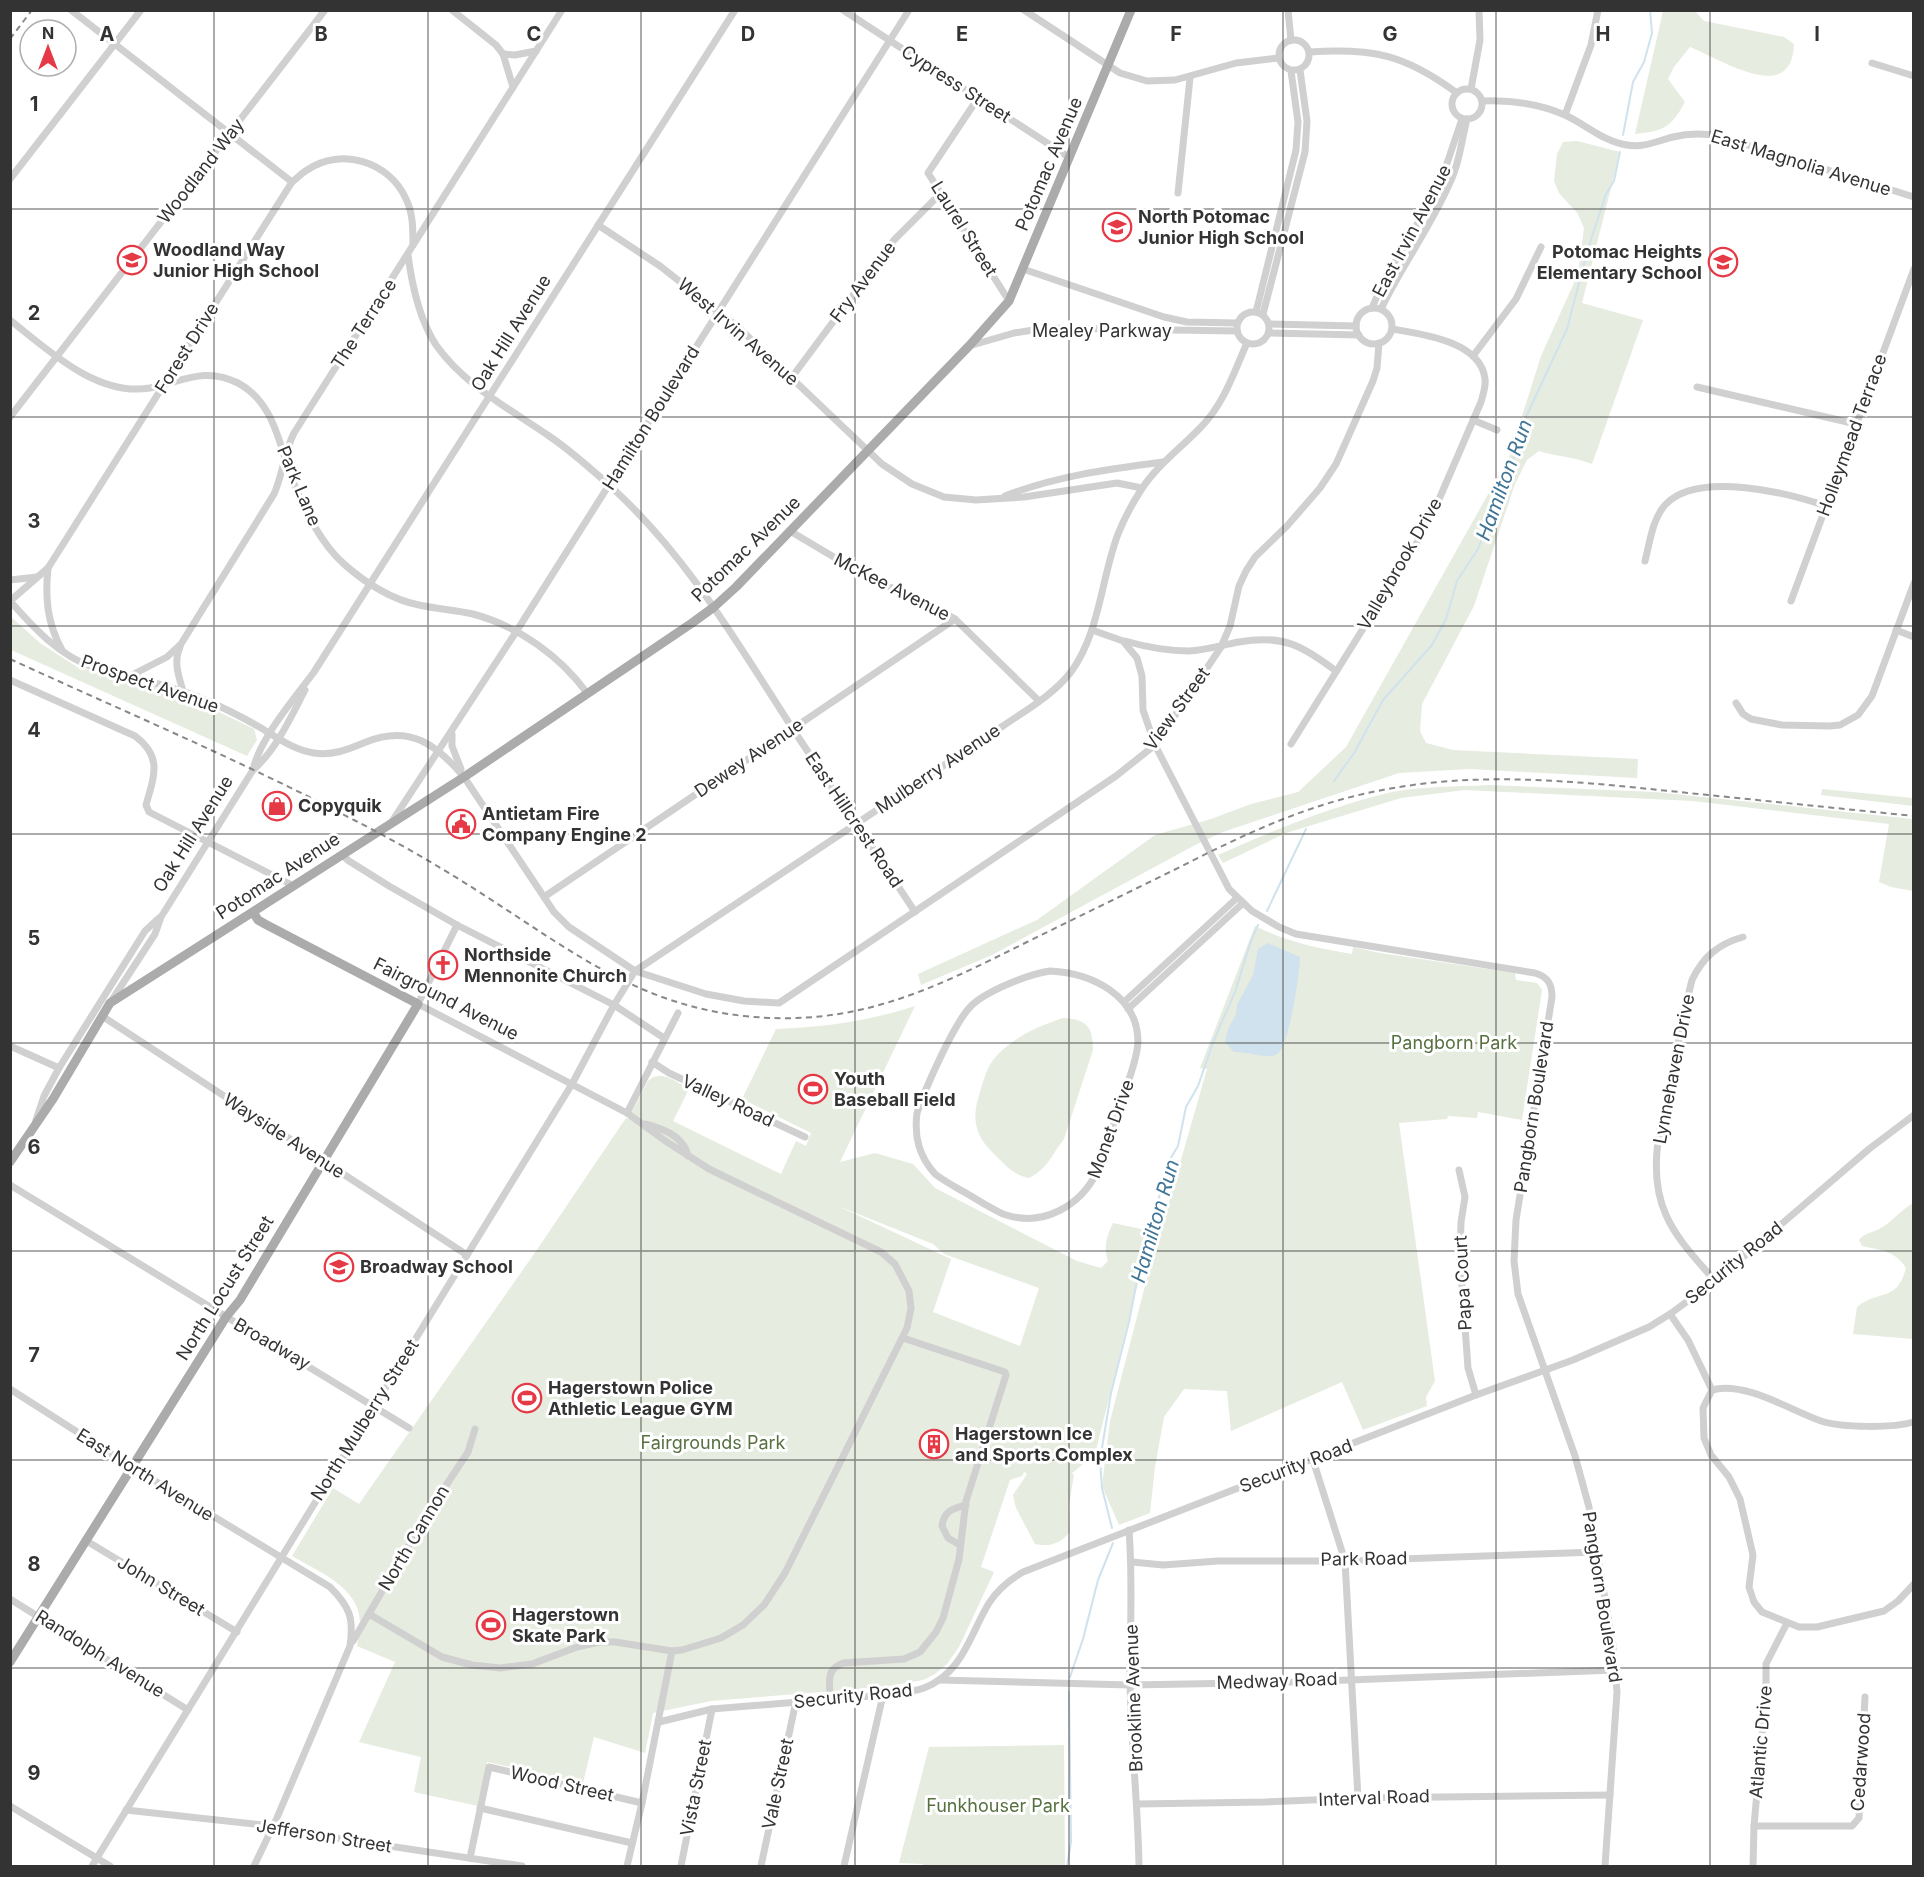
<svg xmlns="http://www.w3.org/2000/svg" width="1924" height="1877" font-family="Inter,sans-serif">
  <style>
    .green { fill: #e6ecdf; fill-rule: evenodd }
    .water { fill: #cfe2ee }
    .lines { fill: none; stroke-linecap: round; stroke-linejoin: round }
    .stream { stroke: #cfe2ee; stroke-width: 2 }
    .minor { stroke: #d0d0d0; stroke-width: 7 }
    .major { stroke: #ababab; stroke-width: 9 }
    .rail { stroke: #888; stroke-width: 2; stroke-dasharray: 6 4.5; stroke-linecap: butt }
    .grid { fill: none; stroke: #333; stroke-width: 1.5; stroke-opacity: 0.55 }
    .labels { text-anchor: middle; stroke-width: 6; stroke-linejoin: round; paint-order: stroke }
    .street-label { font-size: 18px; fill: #333; stroke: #fff }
    .poi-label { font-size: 18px; font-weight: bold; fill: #333; stroke: #fff; text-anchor: start }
    .park-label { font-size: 18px; fill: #56703f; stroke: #fff }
    .water-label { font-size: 20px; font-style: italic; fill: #3f7597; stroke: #fff }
    .grid-label { font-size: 20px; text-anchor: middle; font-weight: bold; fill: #333; stroke: #fff; stroke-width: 6; stroke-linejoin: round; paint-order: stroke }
  </style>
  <rect width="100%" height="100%" fill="#fff"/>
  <g class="green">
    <path d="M1663,11h32l9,10 80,16 10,7c-2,63 -73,15 -104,3l-16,20 -6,12 17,23c-14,26 -22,29 -50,32z"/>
    <path d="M1577,141l43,11 -38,151 61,17 -51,144c-20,-8 -34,-7 -53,-13l-12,9 -12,24 -41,122 -52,98 -2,27 6,12 27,7 185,9 -1,19 -168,-9 -70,4 -176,59 -26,12 -205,111 -71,30 -3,-11 119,-54 118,-85 56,-16 40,-15 47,-12 48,-45 163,-290 32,-101 37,-82 6,-46 -6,-14 -19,-21 -5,-12 3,-27 6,-12z"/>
    <path d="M10,616l30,27 37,24 84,21 31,11 62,30 3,11 -10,16 -236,-106z"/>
    <path d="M1489,785l166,7 258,27v72l-22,-4 -12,-5 10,-58 -196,-23 -228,-11 -64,8 -115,35 -63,30 -5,-8c55,-25 115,-49 174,-63 31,-6 65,-5 97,-7z"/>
    <path d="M1822,789l91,9v8l-92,-11z"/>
    <path d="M1255,926c33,16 61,22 97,28l1,-7 27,6 135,20 1,7 21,3 5,7 -20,130 -44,-8 -1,6 -29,-2 -1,3 -48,4 36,258 -9,16 1,9 -64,24 -21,-48 -111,49 -4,-40 -43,-2 -20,28 -9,50 -5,46 -31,12 -17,-39 8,-65 36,-139 61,-213 -7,-1z"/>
    <path d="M915,1006l-75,156 35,-9 38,11 22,24 142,73 24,7 7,-7c-5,-15 -1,-25 5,-38l38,8 -56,223 -24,20h3l-5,31 1,27c-11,12 -19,15 -35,12l-19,-36 -3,-13 14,-21 -3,-2 -2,4 -12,4 -29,87 13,5 -35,75 -12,17 -12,10 -12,6 -39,7 -173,14 -58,12 -8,40 -51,-16 -11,46 -96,-21 -9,44 -64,-14 7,-35 -62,-15 36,-80 -38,-16c1,-8 3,-16 3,-23 0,-36 -43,-52 -68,-67l41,-68 26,16 175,-250 92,-136 2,1 20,-38c13,-12 28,1 41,8l-16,32 108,53 15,-33 10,5 5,-13 -69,-34 34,-70c49,-2 93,-8 139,-23zM838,1206l95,38 11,10 95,34 -19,58 -87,-34 18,-53z"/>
    <path d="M1063,1018c24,1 30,9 30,32l-29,89c-13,17 -16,29 -35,39 -18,-4 -24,-14 -37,-26 -16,-16 -20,-32 -14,-53 4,-13 7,-28 15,-39 17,-21 45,-34 70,-42z"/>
    <path d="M1913,1203v136l-60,-5 4,-27c22,-18 40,-4 49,-39 -10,-17 -26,-18 -44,-22l-3,-6c6,-8 14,-7 22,-12 12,-7 20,-18 32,-25z"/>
    <path d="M1064,1745l1,121h-142v-2l-24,-1 30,-116z"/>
  </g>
  <path class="water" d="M1268,943l32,14c0,15 -11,93 -24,98 -10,4 -30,-4 -42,-3l-9,-10 3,-13 8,-15 1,-9 16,-30 5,-26z"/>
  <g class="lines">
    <g class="stream">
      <path d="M1623,135l10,-53 11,-20 8,-29 -2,-23"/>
      <path d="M1334,781l20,-28 29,-53 49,-55 14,-26 11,-38 21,-32 40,-103 7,-27 42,-90 21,-80 18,-55 8,-13 6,-29"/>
      <path d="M1267,911l39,-82"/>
      <path d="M1112,1528l-10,-40 -2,-28 11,-67 18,-71 13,-67 12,-44 13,-36 2,-14 9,-15 8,-39 12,-21 16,-46 21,-48 16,-51 7,-16"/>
      <path d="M1070,1677l13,-38 15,-59 15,-37"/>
      <path d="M1067,1866l4,-24 -2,-150"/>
    </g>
    <g class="minor">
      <path d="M71,10l221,172"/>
      <path d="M452,10l44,35 7,9 10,33"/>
      <path d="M843,10l227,148"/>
      <path d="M1024,10l96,63 27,8 28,-1 61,-17 42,-5"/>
      <path d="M1288,10l3,30"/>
      <circle cx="1294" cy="55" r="15"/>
      <path d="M1309,52c64,-4 95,2 148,41"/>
      <path d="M503,54l12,1 21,-4"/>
      <path d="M1872,63l42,13"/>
      <circle cx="1467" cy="104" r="15"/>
      <path d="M1471,89l9,-49 -1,-30"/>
      <path d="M978,98l-50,75 81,128"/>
      <path d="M1483,101c28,-1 55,2 82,14 20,9 39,27 62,30 17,3 30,-4 46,-8 16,-4 30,-4 46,-1l195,61"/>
      <path d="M1565,115l26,-70 7,-35"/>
      <path d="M10,179l131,-169"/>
      <path d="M1178,193l12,-115"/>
      <path d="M598,225l62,41 79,62 143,136 30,20 32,13 32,3 48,-3 93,-14 25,5"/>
      <path d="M408,255c4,31 11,64 28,90 28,40 74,64 113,91 21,14 41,32 60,49 75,67 126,154 180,238 41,63 85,126 126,189"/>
      <path d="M1023,269l141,48 23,5 50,1"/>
      <path d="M1372,308l11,-26 56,-95 23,-68"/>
      <circle cx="1374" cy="326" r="18"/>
      <path d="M1381,309c21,-44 52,-85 71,-131 8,-18 10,-40 15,-59"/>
      <circle cx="1253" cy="328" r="16"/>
      <path d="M1256,312l40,-162 2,-28 -7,-51"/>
      <path d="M1263,314l42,-162 2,-31 -7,-51"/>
      <path d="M10,320c38,30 87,77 140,68 32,-6 54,-22 88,-5 36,19 41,61 54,96 12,30 28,64 52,85 20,18 48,36 75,41 18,4 36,5 54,9 45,12 87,42 114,79"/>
      <path d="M1269,324l87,2"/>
      <path d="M1269,333l90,2"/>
      <path d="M969,346l45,-13 32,-5 191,3"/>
      <path d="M1473,356l43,-57 25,-52"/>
      <path d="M792,377l102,-137 47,-47"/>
      <path d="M1697,387l159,37"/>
      <path d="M10,417l315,-407"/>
      <path d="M1473,420l24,10"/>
      <path d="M1005,496c51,-20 104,-27 158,-34"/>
      <path d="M790,531l84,50 42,16 39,22 84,82"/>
      <path d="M1645,561c5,-19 7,-41 20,-56 32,-35 123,-12 161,1"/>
      <path d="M48,568c-3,30 -1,55 14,82"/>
      <path d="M10,580l27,-3"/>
      <path d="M10,601c24,27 49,55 85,67 11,4 23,5 35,8 26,7 54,14 78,25 18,8 36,17 53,27 17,10 33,22 53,25 19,3 35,-4 52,-11 44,-18 71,3 98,35l90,135 15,15 66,44 71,23 38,7 35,2 337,-227 39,-31 50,-74 16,-24 9,-21 9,-40 7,-15 9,-14 32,-31 33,-38 16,-24 37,-83 4,-13 2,-25"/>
      <path d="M10,601l38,-33 244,-386c5,-4 10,-9 15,-12 34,-23 82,-9 99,29 7,14 7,30 7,46"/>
      <path d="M1791,601l123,-332"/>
      <path d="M1092,630l31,11 14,17 5,18 1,34 12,35 74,144 23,22 27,16 17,7 239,39c13,4 17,11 17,24l-36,223 -2,41 4,33 57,162 14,51 24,138 4,47 -12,174"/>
      <path d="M1896,630l18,7"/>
      <path d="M1125,641c21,6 42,10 64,10 17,-1 33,-6 50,-9 44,-8 64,4 97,29"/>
      <path d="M180,647c-7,15 -1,30 3,44"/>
      <path d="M130,676l37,-19 14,-13 93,-150c9,-20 10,-42 20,-61l268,-423"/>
      <path d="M10,680l125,56c28,21 19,40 11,69l3,7 145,74"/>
      <path d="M1736,703l7,11 8,5 31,6 48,1 10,-1 18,-10 14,-19 42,-113"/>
      <path d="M452,734v12l9,23"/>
      <path d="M1291,744l130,-208 16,-32 44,-102c2,-8 5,-15 4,-23 -4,-38 -64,-45 -93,-50"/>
      <path d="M253,770c23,-20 38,-53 52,-80"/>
      <path d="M393,820l123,-188 393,-622"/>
      <path d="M342,855l7,6 40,25 68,39 157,80 50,33"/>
      <path d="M544,897l411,-278"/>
      <path d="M1050,971c41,2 88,24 88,71 -1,17 -8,34 -13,49 -9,27 -18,53 -27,79 -17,36 -55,58 -95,44 -11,-5 -22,-12 -32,-18 -12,-7 -24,-13 -36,-22 -16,-18 -21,-37 -18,-61 8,-24 37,-90 54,-107 15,-15 58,-32 79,-35z"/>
      <path d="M112,1000l43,-66 6,-17 92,-147c7,-32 41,-71 61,-98l421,-662"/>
      <path d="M1124,1002l113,-104"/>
      <path d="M1128,1009l114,-105"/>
      <path d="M102,1016l365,239"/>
      <path d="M10,1046l49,22"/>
      <path d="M652,1062l17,11 136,64"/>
      <path d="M627,1113l51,-100"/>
      <path d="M36,1120l8,-24 15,-28 86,-137 14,-13"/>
      <path d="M645,1124c17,4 39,13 43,32"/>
      <path d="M1459,1170l6,27 -4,25 -1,36 8,110 8,27"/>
      <path d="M10,1185l399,243"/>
      <path d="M1715,1281c-18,-21 -38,-41 -49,-66 -22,-48 -1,-106 9,-154 5,-27 10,-54 17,-81 11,-23 26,-36 51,-43"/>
      <path d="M1670,1314l18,26 24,50"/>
      <path d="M10,1389l122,78 198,120c20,20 24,31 20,59l-74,174 -22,46"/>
      <path d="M1914,1422c-21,6 -72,6 -93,-1 -31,-11 -76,-40 -109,-31l-9,18 1,30 7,17 18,22 11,22 13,56 -4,32 5,15 8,10 37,15h18l67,-16 14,-10 16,-17"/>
      <path d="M1313,1460l32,101 13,237"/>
      <path d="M1129,1530c4,51 1,102 1,152 1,62 8,123 9,184"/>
      <path d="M85,1540l152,92"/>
      <path d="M960,1545l-12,-7 -6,-12c2,-15 10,-17 24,-21"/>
      <path d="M1132,1562l31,3 55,-4h127l252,-9"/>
      <path d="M10,1599l178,111"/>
      <path d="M369,1614l73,43 30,8 28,3 32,-4 45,-17 22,-5h16l57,9 10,-1 39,-12 22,-13 21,-20 21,-32 122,-245 4,-20 -2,-17 -14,-27 -14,-12 -172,-83 -45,-29 -37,-27 -209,-109 39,-79"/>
      <path d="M353,1641l73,-125 42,-64 7,-23"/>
      <path d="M940,1680l190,5 166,-3 318,-12"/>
      <path d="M830,1699c0,-17 -5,-29 13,-36l61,-4 16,-7 16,-20 7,-14 16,-59 7,-58 40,-126 -1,-3 -102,-34"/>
      <path d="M659,1722l53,-13 171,-14c14,-2 28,-2 41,-7 39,-15 46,-54 65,-85 9,-14 20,-23 34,-31l453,-177 97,-35 76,-33 21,-13 45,-33 154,-132 45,-34"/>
      <path d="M1138,1804l127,-2 93,-4 252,-3"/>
      <path d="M10,1806l100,60"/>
      <path d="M480,1808l152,35"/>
      <path d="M126,1810l147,16 43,9 206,31"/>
      <path d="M1754,1826h98l7,-8 6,-121"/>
      <path d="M470,1858l19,-91 153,36"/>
      <path d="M92,1866l480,-782 42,-79 21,-34 368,-245c23,-16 50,-31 68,-54 29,-40 30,-93 47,-138 6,-15 14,-30 23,-44 16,-25 40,-42 60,-63 23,-23 33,-55 46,-84"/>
      <path d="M627,1866l15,-63 30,-152"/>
      <path d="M681,1866l31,-157"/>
      <path d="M761,1866l35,-165"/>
      <path d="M844,1866l39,-171"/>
      <path d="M1753,1866l1,-40 12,-134v-28l21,-41"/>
    </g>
    <g class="major">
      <path d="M10,1162l43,-63 57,-96 354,-226 228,-154 22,-16 22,-20 233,-241 40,-45 122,-291"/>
      <path d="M10,1662l216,-345 14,-17 178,-296 -153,-80 -7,-4 -5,-8"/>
    </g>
    <g class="rail">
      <path d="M10,39l22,-29"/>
      <path d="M10,659c115,53 232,102 344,161 45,23 90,49 133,77 84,54 153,108 257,119 111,12 187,-26 283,-74 49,-24 98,-48 147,-72 55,-28 110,-55 169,-71 116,-31 219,-19 336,-7 78,8 156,16 235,24"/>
    </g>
  </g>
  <path class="grid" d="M214,10v1856M428,10v1856M641,10v1856M855,10v1856M1069,10v1856M1283,10v1856M1496,10v1856M1710,10v1856M10,209h1904M10,417h1904M10,626h1904M10,834h1904M10,1043h1904M10,1251h1904M10,1460h1904M10,1668h1904"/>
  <defs>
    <g id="school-ring" transform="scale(1.5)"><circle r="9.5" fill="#fff" stroke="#e63946" stroke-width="1.5"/><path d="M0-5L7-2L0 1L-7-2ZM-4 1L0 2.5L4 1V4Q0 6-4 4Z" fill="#e63946"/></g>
    <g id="shop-ring" transform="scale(1.5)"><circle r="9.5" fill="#fff" stroke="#e63946" stroke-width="1.5"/><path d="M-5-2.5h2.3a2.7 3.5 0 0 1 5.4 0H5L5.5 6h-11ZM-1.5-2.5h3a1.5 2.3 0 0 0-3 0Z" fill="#e63946"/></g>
    <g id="civic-ring" transform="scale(1.5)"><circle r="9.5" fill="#fff" stroke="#e63946" stroke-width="1.5"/><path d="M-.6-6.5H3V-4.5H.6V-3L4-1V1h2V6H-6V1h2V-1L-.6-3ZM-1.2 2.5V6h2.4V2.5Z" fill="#e63946"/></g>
    <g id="church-ring" transform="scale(1.5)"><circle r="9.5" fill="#fff" stroke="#e63946" stroke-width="1.5"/><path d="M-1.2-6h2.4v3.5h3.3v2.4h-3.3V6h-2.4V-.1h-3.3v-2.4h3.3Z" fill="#e63946"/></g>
    <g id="stadium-ring" transform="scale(1.5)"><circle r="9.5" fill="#fff" stroke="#e63946" stroke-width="1.5"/><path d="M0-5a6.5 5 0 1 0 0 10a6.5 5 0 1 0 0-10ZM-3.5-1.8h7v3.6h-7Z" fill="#e63946"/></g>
    <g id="building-ring" transform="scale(1.5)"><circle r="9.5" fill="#fff" stroke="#e63946" stroke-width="1.5"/><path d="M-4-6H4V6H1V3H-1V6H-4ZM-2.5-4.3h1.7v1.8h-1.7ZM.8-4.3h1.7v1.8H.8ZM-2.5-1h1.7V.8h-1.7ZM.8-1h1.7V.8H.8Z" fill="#e63946"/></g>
  </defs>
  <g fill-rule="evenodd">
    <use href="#school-ring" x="1117" y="227"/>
    <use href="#school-ring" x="132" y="260"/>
    <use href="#school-ring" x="1723" y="262"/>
    <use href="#shop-ring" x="277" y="806"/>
    <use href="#civic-ring" x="461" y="824"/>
    <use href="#church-ring" x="443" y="965"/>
    <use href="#stadium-ring" x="813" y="1089"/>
    <use href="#school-ring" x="339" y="1267"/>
    <use href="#stadium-ring" x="527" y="1398"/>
    <use href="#building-ring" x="934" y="1444"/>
    <use href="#stadium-ring" x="491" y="1625"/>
  </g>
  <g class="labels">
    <g class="street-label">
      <text transform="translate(956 84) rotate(33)" y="6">Cypress Street</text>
      <text transform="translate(1801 163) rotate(17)" y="6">East Magnolia Avenue</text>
      <text transform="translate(1049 164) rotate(-67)" y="6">Potomac Avenue</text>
      <text transform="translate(201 171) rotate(-52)" y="6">Woodland Way</text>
      <text transform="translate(964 229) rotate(58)" y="6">Laurel Street</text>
      <text transform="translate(1412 231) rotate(-62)" y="6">East Irvin Avenue</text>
      <text transform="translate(863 282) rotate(-53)" y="6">Fry Avenue</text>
      <text transform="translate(364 324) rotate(-57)" y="6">The Terrace</text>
      <text x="1102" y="337">Mealey Parkway</text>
      <text transform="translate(738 332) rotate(41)" y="6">West Irvin Avenue</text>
      <text transform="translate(511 333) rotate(-58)" y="6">Oak Hill Avenue</text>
      <text transform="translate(187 348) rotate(-58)" y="6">Forest Drive</text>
      <text transform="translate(651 418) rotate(-58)" y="6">Hamilton Boulevard</text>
      <text transform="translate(1852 435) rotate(-70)" y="6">Holleymead Terrace</text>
      <text transform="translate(299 486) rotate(67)" y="6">Park Lane</text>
      <text transform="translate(746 549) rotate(-44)" y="6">Potomac Avenue</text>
      <text transform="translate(1400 564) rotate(-60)" y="6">Valleybrook Drive</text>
      <text transform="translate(892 587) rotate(27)" y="6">McKee Avenue</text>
      <text transform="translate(150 684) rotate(19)" y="6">Prospect Avenue</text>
      <text transform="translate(1177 709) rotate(-54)" y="6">View Street</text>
      <text transform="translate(749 758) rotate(-34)" y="6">Dewey Avenue</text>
      <text transform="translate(938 769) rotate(-34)" y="6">Mulberry Avenue</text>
      <text transform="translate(854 820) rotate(56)" y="6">East Hillcrest Road</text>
      <text transform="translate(193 834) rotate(-58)" y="6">Oak Hill Avenue</text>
      <text transform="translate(278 876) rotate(-33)" y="6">Potomac Avenue</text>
      <text transform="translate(446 999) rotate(27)" y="6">Fairground Avenue</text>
      <text transform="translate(1674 1069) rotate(-79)" y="6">Lynnehaven Drive</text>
      <text transform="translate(728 1101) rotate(25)" y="6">Valley Road</text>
      <text transform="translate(1534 1107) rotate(-81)" y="6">Pangborn Boulevard</text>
      <text transform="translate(1111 1129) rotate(-70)" y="6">Monet Drive</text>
      <text transform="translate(284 1136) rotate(33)" y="6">Wayside Avenue</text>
      <text transform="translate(1734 1263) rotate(-39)" y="6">Security Road</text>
      <text transform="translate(1463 1283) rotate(-93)" y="6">Papa Court</text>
      <text transform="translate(225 1288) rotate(-58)" y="6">North Locust Street</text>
      <text transform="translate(272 1344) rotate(30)" y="6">Broadway</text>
      <text transform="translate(365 1420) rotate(-58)" y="6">North Mulberry Street</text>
      <text transform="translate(1296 1466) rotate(-21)" y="6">Security Road</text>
      <text transform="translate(145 1475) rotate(32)" y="6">East North Avenue</text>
      <text transform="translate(414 1538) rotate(-59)" y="6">North Cannon</text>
      <text transform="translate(1364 1559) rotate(-1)" y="6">Park Road</text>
      <text transform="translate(161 1586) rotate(31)" y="6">John Street</text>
      <text transform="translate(1602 1597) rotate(81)" y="6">Pangborn Boulevard</text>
      <text transform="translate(100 1654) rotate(32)" y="6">Randolph Avenue</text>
      <text transform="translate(1277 1681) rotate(-2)" y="6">Medway Road</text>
      <text transform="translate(853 1696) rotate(-6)" y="6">Security Road</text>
      <text transform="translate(1134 1698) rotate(-92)" y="6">Brookline Avenue</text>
      <text transform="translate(1761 1742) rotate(-85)" y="6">Atlantic Drive</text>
      <text transform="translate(1861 1762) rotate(-86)" y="6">Cedarwood</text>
      <text transform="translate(562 1784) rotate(13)" y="6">Wood Street</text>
      <text transform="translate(778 1784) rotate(-78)" y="6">Vale Street</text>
      <text transform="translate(696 1788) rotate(-79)" y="6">Vista Street</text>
      <text transform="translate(1374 1798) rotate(-2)" y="6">Interval Road</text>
      <text transform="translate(324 1836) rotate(9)" y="6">Jefferson Street</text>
    </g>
    <g class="poi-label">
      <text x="1138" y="223">North Potomac<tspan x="1138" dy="21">Junior High School</tspan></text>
      <text x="153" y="256">Woodland Way<tspan x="153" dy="21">Junior High School</tspan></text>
      <text x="1702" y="258" text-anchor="end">Potomac Heights<tspan x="1702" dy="21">Elementary School</tspan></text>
      <text x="298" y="812">Copyquik</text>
      <text x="482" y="820">Antietam Fire<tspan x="482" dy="21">Company Engine 2</tspan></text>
      <text x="464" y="961">Northside<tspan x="464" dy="21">Mennonite Church</tspan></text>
      <text x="834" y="1085">Youth<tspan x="834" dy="21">Baseball Field</tspan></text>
      <text x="360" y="1273">Broadway School</text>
      <text x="548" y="1394">Hagerstown Police<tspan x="548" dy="21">Athletic League GYM</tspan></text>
      <text x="955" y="1440">Hagerstown Ice<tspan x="955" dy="21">and Sports Complex</tspan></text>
      <text x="512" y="1621">Hagerstown<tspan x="512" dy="21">Skate Park</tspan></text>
    </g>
    <g class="park-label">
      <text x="1454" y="1049">Pangborn Park</text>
      <text x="713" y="1449">Fairgrounds Park</text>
      <text x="998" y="1812">Funkhouser Park</text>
    </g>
    <g class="water-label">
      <text transform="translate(1504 480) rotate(-70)" y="7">Hamilton Run</text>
      <text transform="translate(1155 1221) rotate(-74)" y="7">Hamilton Run</text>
    </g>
  </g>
  <g class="grid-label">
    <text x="107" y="41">A</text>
    <text x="321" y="41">B</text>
    <text x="534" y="41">C</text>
    <text x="748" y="41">D</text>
    <text x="962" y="41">E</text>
    <text x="1176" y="41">F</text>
    <text x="1390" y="41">G</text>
    <text x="1603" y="41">H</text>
    <text x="1817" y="41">I</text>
    <text x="34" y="111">1</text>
    <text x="34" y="320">2</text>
    <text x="34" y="528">3</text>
    <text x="34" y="737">4</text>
    <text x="34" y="945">5</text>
    <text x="34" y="1154">6</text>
    <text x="34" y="1362">7</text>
    <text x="34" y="1571">8</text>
    <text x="34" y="1780">9</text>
  </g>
  <rect width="1924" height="1877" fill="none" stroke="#333333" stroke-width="24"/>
  <g transform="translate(48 48)"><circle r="28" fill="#ffffff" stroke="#adadad" stroke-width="1.5"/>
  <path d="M0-4.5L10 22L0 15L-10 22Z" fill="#e63946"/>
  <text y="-9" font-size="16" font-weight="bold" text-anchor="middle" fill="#333333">N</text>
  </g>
</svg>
